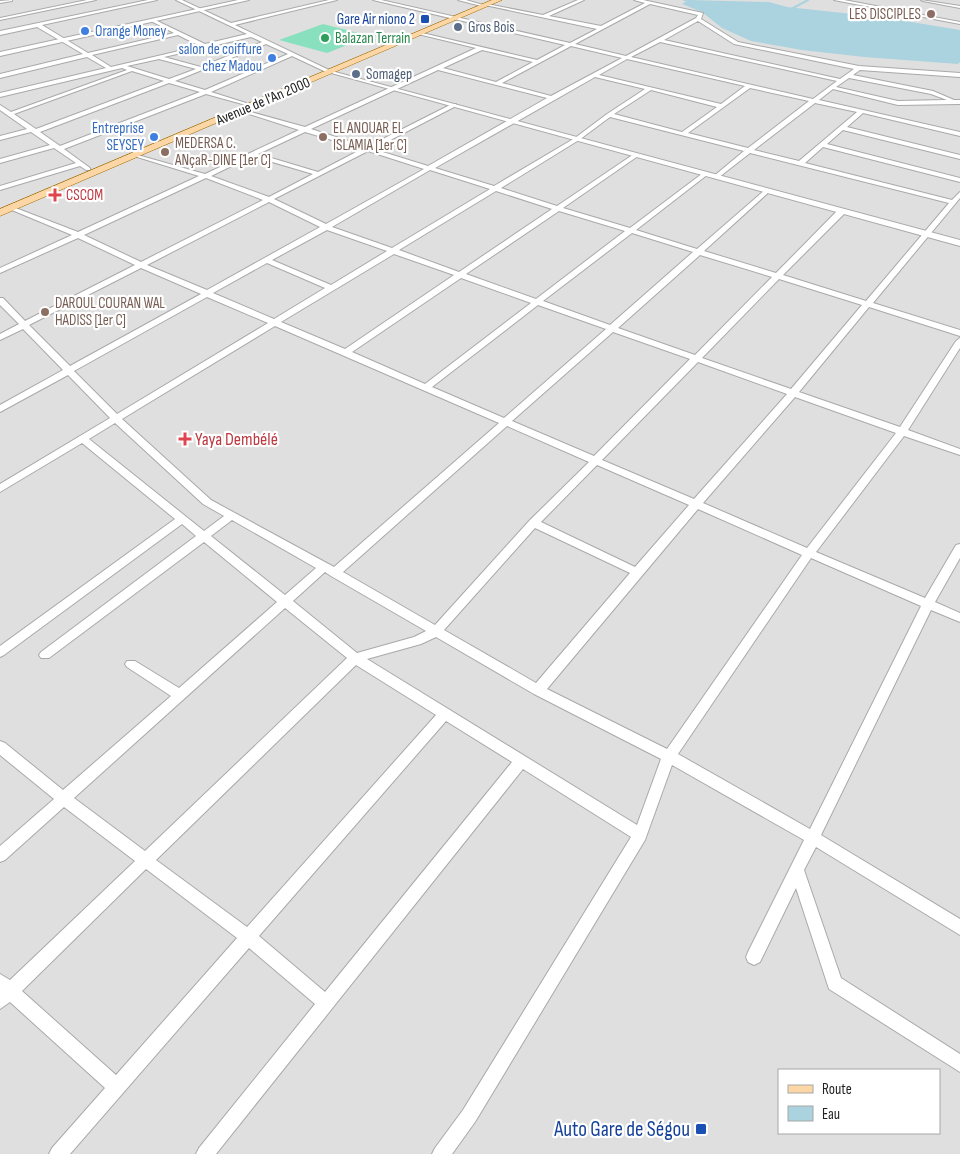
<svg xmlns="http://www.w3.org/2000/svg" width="960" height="1154" font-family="'Sofia Sans Condensed',sans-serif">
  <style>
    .residential { fill: #e0dfdf; fill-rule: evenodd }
    .pitch { fill: #88e0be }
    .water { fill: #aad3df }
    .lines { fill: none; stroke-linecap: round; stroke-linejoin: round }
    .stream { stroke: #aad3df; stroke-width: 2 }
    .minor-casing { stroke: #a9a9a9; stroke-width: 2 }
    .tertiary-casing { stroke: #a9a9a9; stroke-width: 2 }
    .primary-casing { stroke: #a06b00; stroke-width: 1 }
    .minor { fill: #fff; fill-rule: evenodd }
    .tertiary { fill: #fff; fill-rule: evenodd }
    .primary { fill: #fcd6a4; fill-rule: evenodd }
    .education-dot { fill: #8d6e63; stroke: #fff; stroke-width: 2 }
    .transit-dot { fill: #1a4fb4; stroke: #fff; stroke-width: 2 }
    .service-dot { fill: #5c6f8a; stroke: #fff; stroke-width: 2 }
    .shop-dot { fill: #3f7fe0; stroke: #fff; stroke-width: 2 }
    .leisure-dot { fill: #2e9e5b; stroke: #fff; stroke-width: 2 }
    .health-dot { fill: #e0444e; stroke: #fff; stroke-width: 2 }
    .labels { text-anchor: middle; stroke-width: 4.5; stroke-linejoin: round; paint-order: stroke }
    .far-education-label { font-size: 15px; fill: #785e54; stroke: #fff; text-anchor: start }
    .far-transit-label { font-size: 15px; fill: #164399; stroke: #fff; text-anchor: end }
    .far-service-label { font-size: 15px; fill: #4e5e75; stroke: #fff; text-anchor: start }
    .far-shop-label { font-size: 15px; fill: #366cbe; stroke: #fff; text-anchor: end }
    .far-leisure-label { font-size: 15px; fill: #27864d; stroke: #fff; text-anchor: start }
    .far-street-label { font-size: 15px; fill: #222; stroke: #fff }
    .far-health-label { font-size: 15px; fill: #be3a42; stroke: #fff; text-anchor: start }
    .health-label { font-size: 18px; fill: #be3a42; stroke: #fff; text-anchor: start }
    .near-transit-label { font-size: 21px; fill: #164399; stroke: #fff; text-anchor: end }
  </style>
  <rect width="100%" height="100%" fill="#f2efe9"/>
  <path class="residential" d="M0,0h960v1154h-960zM779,1070h160v63h-160z"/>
  <path class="pitch" d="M323,24l47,12 -43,17 -48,-13z"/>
  <path class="water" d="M689,0l80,2 18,5 94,10 79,13v32l-2,2 -94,-7 -62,-7 -51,-9 -29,-13 -20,-16 -20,-8z"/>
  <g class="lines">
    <g class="stream">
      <path d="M684,0l4,1"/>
      <path d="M793,8l15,-8"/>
    </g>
    <g class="minor-casing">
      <g id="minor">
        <path d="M12,0v1l-12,2v-2z"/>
        <path d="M87,0h9l-96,20v-2z"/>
        <path d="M148,0h9l-115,25 46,28 86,-20 -23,-12 2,-2 52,25 42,-10 -71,-34h6l49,23 98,-23h8l-102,25 94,45 -5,1 -32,-15 -81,36 35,11v2l-40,-11 -142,55 26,19v2h-4l-6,-4 -80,24v-4l76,-23 -22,-15 -54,15v-4l50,-14 -19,-13 -31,8v-4l27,-7 -27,-19v-5l11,7 116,-42 -5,-2 -122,29v-4l106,-25 -19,-11 -87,21v-4l83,-20 -46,-27 -37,8v-4zM178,35l22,11 -89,21 -19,-12zM251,37l11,5 -61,25 -37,-10zM266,44l22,10 -83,36 -30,-9zM159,59l37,10 -27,10 -42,-13zM132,71l32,10 -128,48 -22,-15zM169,83l31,9 -140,54 -20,-14z"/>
        <path d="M373,0h8l189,43 27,-14 -112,-24 2,-1 56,11 35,-15h6l-35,16 52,10 44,-23 -11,-3h9l60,13 -2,6 37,23 121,24 101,7v4l-100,-7 -7,5 80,16 21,9h6v4l-62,1 -65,-16 -14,11 141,32v4l-97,-23 -16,14 113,28v4l-117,-29 -16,14 133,34v4l-137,-35 -18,16 147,37 8,-8v6l-87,105 87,27v6l-91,-29 -70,85 101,35 56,-86 4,-3v10l-52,82 52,19v6l-56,-19 -88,116 109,46 31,-53 4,-1v14l-25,44 25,11v9l-29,-12 -110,225 139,84v16l-144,-88 -12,23 37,108 119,76v18l-131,-83 -33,-101 -36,74 -6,3 -6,-3 -2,-5 2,-5 56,-112 -132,-75 -27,75 -170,282 -23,32h-20l3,-6 28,-38 168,-273 -108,-68 -307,385h-20l3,-6 116,-144 -66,-56 -179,206h-21l3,-6 53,-60 -95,-86 -10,7v-35l10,6 125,-119 -71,-54 -59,53 -5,2v-16l54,-47 -54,-44v-14l5,2 58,47 108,-94 -44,-29 -2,-3 2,-3h8l44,27 98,-86 -73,-60 -155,116h-8l-2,-3 2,-3 155,-116 -14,-12 -178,131 -4,2v-11l175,-127 -93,-76 -82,49v-8l110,-66 -42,-43 -68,37v-7l63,-35 -40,-41 -23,11v-6l19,-10 -19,-19v-7h3l22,23 110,-56 -57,-27 -78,35v-5l72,-33 -65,-27 6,-1 65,25 121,-56 -65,-20v-2l71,20 94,-44 -59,-19v-2l65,18 171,-79 -58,-14v-2l119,28 28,-15zM650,4l48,11 -2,3 -70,38 -51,-12zM698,21l36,23 120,25 -14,10 -176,-39zM660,42l177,39 -24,18 -182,-42zM571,46l51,12 -71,38 -49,-13zM482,50l51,12 -37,20 -53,-14zM627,59l118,27 -24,18 -122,-29zM438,70l109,28 -119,68 -55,-17 83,-43v-2h-4l-85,43 -56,-18zM595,77l50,12 -38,25 -32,24 -81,48 -59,-18zM849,78l82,16 16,6 -49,1 -62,-14zM750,88l59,13 -61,47 -60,-15zM651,90l66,17 -35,25 -68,-18zM815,103l42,9 -58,49 -45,-11zM610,117l134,34 -30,25v2h4l32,-25 199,50 -83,98 -83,-26 62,-62v-4h-6l-63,64 -72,-22 65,-59v-2h-4l-68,59 -61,-19 71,-55v-2h-4l-73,55 -67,-20 75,-52v-2h-4l-77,52 -56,-18 78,-48zM305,132l57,17 -44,23 -60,-18zM368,151l56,18 -98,55 -52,-25zM252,156l61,18 -44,23 -58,-21zM430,170l60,19 -98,59 -60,-21zM206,178l57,22 -122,62 -57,-27zM496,191l56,18 -93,63 -60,-22zM269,202l51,25 -113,63 -60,-25zM559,211l66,20 -89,68 -70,-25zM327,230l60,21 -56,34 -59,-25zM632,233l61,19 -83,73 -67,-24zM394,254l60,21 -109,74 -64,-27zM700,255l72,22 -77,78 -77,-27zM267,263l58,25 -51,31 -61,-26zM141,268l60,26 -131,72 -41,-41zM461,278l70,25 -106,81 -73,-32zM779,279l83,26 -71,84 -89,-31zM207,297l61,26 -151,91 -43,-43zM538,305l68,24 -102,89 -72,-31zM275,326l224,97 -165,144 -123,-67 -89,-81zM613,332l77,27 -96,97 -82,-35zM698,362l89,32 -93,105 -92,-39zM795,397l101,36 -89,115 -104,-45zM115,423l88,81 21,12 -20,15 -115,-92zM507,426l82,36 -59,58 -95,105 -92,-53zM597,465l92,40 -54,62 -94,-45zM698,509l104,46 -135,194 -120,-60zM232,520l84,48 -31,27 -74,-59zM535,528l95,45 -94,110 -92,-53zM811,558l110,48 -111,223 -132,-75zM325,572l6,4 95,55 -12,6 -57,16 -64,-52zM285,608l62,50 -202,193 -71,-53zM436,637l98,57 127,65 -24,66 -270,-166 54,-15zM356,665l80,50 -189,212 -91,-67zM446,721l66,41 -187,230 -66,-56zM146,869l91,69 -121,137 -94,-84z"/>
        <path d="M458,0h8l17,5 -2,1z"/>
        <path d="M834,0h10l116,22v2z"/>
        <path d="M921,0l39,6v2l-37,-7z"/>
      </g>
    </g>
    <g class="tertiary-casing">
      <g id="tertiary">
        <path d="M238,0h11l-249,56v-4z"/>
        <path d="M324,69l636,171v6l-636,-175z"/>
      </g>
    </g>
    <g class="primary-casing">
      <path id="primary" d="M492,0h10l-502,216v-7z"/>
    </g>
    <use href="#minor" class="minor"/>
    <use href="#tertiary" class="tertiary"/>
    <use href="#primary" class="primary"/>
  </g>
  <g class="education-dot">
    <circle cx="931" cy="14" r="5"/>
    <circle cx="323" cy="137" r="5"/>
    <circle cx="165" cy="152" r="5"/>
    <circle cx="45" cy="312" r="5"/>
  </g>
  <g class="transit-dot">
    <rect x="420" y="14" width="10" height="10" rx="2.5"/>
    <rect x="695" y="1123" width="12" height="12" rx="2.5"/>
  </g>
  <g class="service-dot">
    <circle cx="458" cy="27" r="5"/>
    <circle cx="356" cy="74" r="5"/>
  </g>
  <g class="shop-dot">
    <circle cx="85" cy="31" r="5"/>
    <circle cx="272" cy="58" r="5"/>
    <circle cx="154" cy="137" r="5"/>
  </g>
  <circle class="leisure-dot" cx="325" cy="38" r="5"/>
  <g class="health-dot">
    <path d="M52.5 187.5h5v5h5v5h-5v5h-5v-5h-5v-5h5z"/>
    <path d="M182.5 431.5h5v5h5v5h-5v5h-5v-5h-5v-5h5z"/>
  </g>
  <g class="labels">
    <g class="far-education-label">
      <text x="921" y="19" text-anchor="end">LES DISCIPLES</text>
      <text x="333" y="133">EL ANOUAR EL<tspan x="333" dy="17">ISLAMIA [1er C]</tspan></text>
      <text x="175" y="148">MEDERSA C.<tspan x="175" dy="17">ANçaR-DINE [1er C]</tspan></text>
      <text x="55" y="308">DAROUL COURAN WAL<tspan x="55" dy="17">HADISS [1er C]</tspan></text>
    </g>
    <g class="far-transit-label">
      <text x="415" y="24">Gare Air niono 2</text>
    </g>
    <g class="far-service-label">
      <text x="468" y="32">Gros Bois</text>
      <text x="366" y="79">Somagep</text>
    </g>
    <g class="far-shop-label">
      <text x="95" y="36" text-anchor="start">Orange Money</text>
      <text x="262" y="54">salon de coiffure<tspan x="262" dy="17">chez Madou</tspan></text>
      <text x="144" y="133">Entreprise<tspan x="144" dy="17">SEYSEY</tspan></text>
    </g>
    <g class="far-leisure-label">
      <text x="335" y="43">Balazan Terrain</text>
    </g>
    <g class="far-street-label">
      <text transform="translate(263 101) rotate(-23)" y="5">Avenue de l'An 2000</text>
    </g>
    <g class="far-health-label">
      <text x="66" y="200">CSCOM</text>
    </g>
    <g class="health-label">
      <text x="195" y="445">Yaya Dembélé</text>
    </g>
    <g class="near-transit-label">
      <text x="690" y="1136">Auto Gare de Ségou</text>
    </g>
  </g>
  <rect x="778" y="1069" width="162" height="65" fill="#ffffff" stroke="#a7a7a7"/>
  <rect x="788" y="1085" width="25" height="8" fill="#fcd6a4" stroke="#a7a7a7"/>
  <text x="822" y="1094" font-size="15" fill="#222222">Route</text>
  <rect x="788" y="1106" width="25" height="15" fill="#aad3df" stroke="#a7a7a7"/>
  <text x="822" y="1119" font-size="15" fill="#222222">Eau</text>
</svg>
